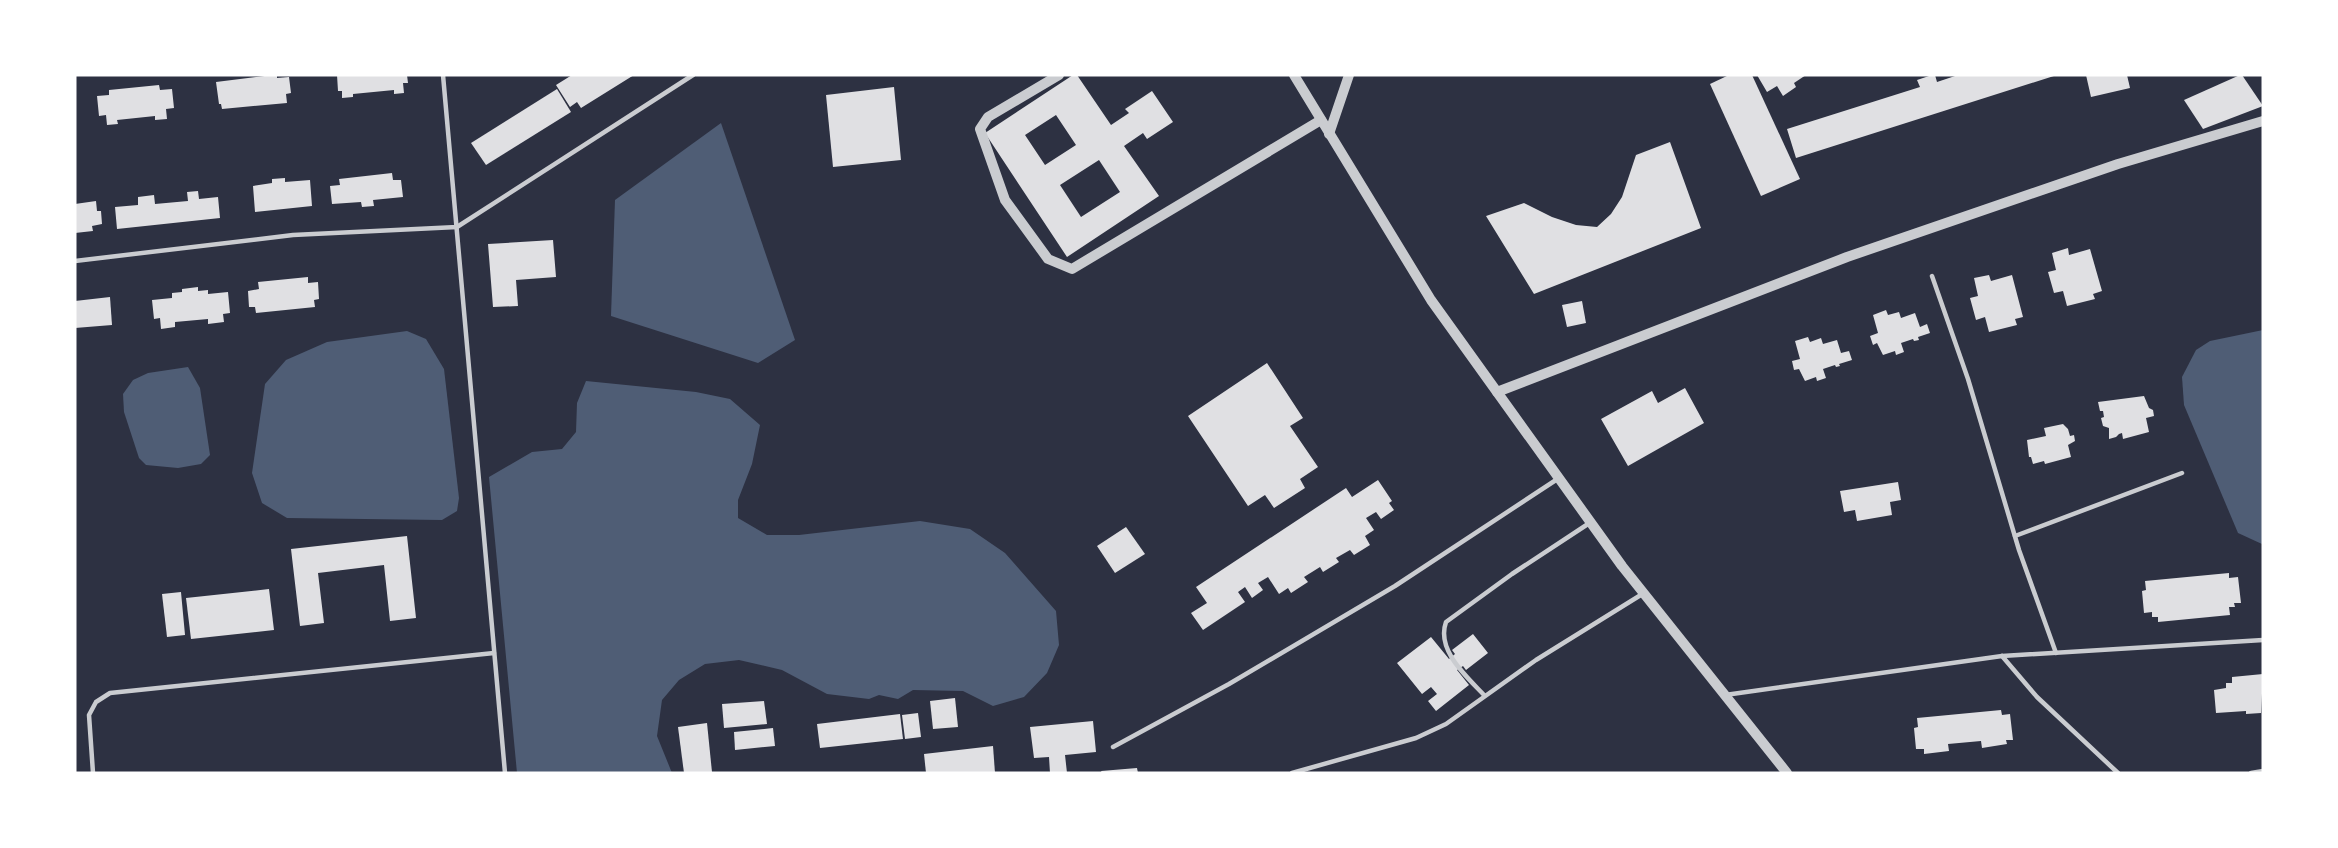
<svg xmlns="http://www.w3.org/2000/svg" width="2338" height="848" font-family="'Crimson Pro',serif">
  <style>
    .water { fill: #4f5d75 }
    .building { fill: #e0e0e3; fill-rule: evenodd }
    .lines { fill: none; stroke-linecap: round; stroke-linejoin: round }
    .service { stroke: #caccd0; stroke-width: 4.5 }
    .tertiary { stroke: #caccd0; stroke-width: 10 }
  </style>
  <rect width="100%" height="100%" fill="#2d3142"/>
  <g class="water">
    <path d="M721,123l74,217 -37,23 -147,-47 4,-116z"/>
    <path d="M2263,330v214h-1l-24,-11 -54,-128 -2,-28 14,-27 14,-9z"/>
    <path d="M407,331l19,8 18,30 15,129 -2,13 -15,9 -155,-2 -25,-15 -10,-30 13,-89 21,-24 41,-18z"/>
    <path d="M188,367l12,21 10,67 -9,9 -23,4 -32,-3 -7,-7 -15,-46 -1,-18 10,-14 15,-7z"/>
    <path d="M586,381l110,11 34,7 30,26 -8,39 -14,36v18l29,17h32l121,-14 50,8 35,24 51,58 3,34 -12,28 -23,24 -31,9 -30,-15 -50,-1 -15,9 -19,-4 -10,4 -42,-5 -45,-24 -43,-10 -34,4 -26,16 -17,20 -5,36 15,37h-155l-28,-296 43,-25 30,-3 14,-17 1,-29z"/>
  </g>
  <g class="building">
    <path d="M273,75h4v3l12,-1 2,16 -5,1 1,9 -65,6 -1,-5h-2l-3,-22z"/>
    <path d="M337,75h70l1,8h-5l1,10 -10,1v-4l-41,4v3l-11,1v-7h-4z"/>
    <path d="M572,75h62l-53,33 -4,-6 -7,5 -14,-22z"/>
    <path d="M1073,75h4l34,50 18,-12 -4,-4 27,-18 21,31 -26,17 -4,-6 -19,13 35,50 -92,61 -82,-124zM1056,115l20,30 -31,20 -20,-30zM1099,160l21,32 -39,25 -21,-32z"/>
    <path d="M1729,75h23l48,104 -39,17 -51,-112z"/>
    <path d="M1757,75h49l-12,8 2,4 -13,9 -6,-10 -10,6z"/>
    <path d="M1932,75h3l2,7 21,-7h99l-261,83 -9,-29 133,-42 -3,-7z"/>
    <path d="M2086,75h41l3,13 -39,9z"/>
    <path d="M2240,75h2l21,31 -60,23 -19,-29z"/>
    <path d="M159,85l1,5 12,-1 2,19 -8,1 1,10 -12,1v-4l-38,4 1,4 -11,1 -1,-10 -7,1 -2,-20 12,-1v-5z"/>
    <path d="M894,87l7,73 -68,7 -7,-72z"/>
    <path d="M557,89l14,23 -85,53 -15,-22z"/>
    <path d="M1670,142l31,86 -167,66 -48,-78 38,-13 28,14 24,8 21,2 14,-13 11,-17 14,-42z"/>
    <path d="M392,173l1,7h8l2,17 -30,3 1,6 -12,1 -1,-5 -29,2 -2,-18 10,-1 -1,-6z"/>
    <path d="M285,178v4l25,-2 2,26 -57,6 -2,-26 19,-3v-4z"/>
    <path d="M198,191l1,8 19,-2 2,21 -103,11 -2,-22 23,-2v-8l16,-2 1,9 33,-3 -1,-9z"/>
    <path d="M96,201l1,10h4l1,13 -10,2 1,5 -18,2v-29z"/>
    <path d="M553,240l3,37 -40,3 2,26 -25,1 -5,-63z"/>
    <path d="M2068,248l1,7 21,-6 12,42 -9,3 2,5 -28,7 -4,-15 -9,2 -6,-21 8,-2 -4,-17z"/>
    <path d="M1989,275l2,6 21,-6 11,42 -8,2 2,6 -28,7 -4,-15 -9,3 -6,-22 8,-2 -4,-18z"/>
    <path d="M308,277v6l10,-1 1,17 -5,1 1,7 -59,6 -1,-6h-6l-1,-16 11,-2 -1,-7z"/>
    <path d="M198,287v4l10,-1v4l20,-2 2,21 -7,1 1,8 -16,2v-5l-33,3v5l-14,2 -1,-11 -6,1 -2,-19 20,-2v-5l10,-1v-3z"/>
    <path d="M110,297l2,28 -37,3v-27z"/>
    <path d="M1582,301l4,22 -19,4 -5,-22z"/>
    <path d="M1886,310l2,5 11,-3 2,6 14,-5 5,14 7,-3 3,9 -12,4 1,3 -5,1 -1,-2 -12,4 3,9 -8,3 -1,-4 -12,4 -6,-12 -4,2 -3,-9 8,-3 -5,-18z"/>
    <path d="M1808,337l2,5 11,-4 2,6 14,-4 4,13 8,-2 3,9 -13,4 1,2 -4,1 -1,-2 -12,4 3,9 -9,3 -1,-4 -11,4 -6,-12 -5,1 -2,-9 8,-2 -5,-18z"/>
    <path d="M1267,363l36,55 -13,8 28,41 -18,12 5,9 -31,20 -9,-13 -17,11 -60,-90z"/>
    <path d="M1685,388l19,35 -76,43 -27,-47 51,-28 6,12z"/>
    <path d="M2144,396l5,12 4,2 1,6 -8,2 3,14 -26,7 -1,-6 -3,1 -3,3 -7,2v-11l-6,-2 -2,-8 3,-1 -1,-6h-3l-2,-9z"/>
    <path d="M2063,424l5,5 2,7 4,-1 1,6 -7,4 3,12 -26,7 -1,-3 -11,3 -2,-7h-2l-2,-17 19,-4 -2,-8z"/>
    <path d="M1378,480l14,21 -3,2 5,7 -13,9 -5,-7 -10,6 8,12 -9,6 5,9 -16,10 -4,-5 -14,8 3,4 -16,10 -3,-5 -16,10 4,5 -17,11 -3,-5 -9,6 -11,-17 -10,6 5,7 -11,8 -7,-11 -7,5 7,10 -42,28 -12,-17 16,-10 -11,-16 150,-99 6,9z"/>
    <path d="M1898,482l3,18 -11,2 2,13 -35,6 -2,-11 -11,2 -4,-21z"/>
    <path d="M1126,527l19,27 -30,19 -18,-27z"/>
    <path d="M407,536l9,82 -26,3 -6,-56 -66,8 6,50 -24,3 -9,-77z"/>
    <path d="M2229,573v5l9,-1 3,26h-7l1,4h-6l1,8 -72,7v-5h-6v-5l-8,1 -2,-22 4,-1 -1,-9z"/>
    <path d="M269,589l5,41 -83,9 -5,-41z"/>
    <path d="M181,592l4,43 -18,2 -5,-43z"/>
    <path d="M1473,634l15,19 -22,17 -3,-4 -6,4 12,15 -33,26 -8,-10 9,-7 -6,-7 -9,7 -25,-31 34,-26 18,22 6,-5 -3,-4z"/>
    <path d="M2263,674l-2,39 -15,1v-3l-30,2 -2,-23 12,-2v-5h6v-6z"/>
    <path d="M955,698l3,29 -25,2 -3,-28z"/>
    <path d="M764,701l3,23 -43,4 -2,-24z"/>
    <path d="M2001,710l1,5 8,-1 3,26h-7l1,4 -25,4 -1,-7 -33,3 1,7 -25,3v-5h-8l-2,-21 4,-1 -1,-9z"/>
    <path d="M918,713l3,24 -16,2 -3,-24z"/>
    <path d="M900,714l3,25 -83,9 -3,-24z"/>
    <path d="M1093,721l3,31 -31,3 2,18h-17l-1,-16 -15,1 -4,-31z"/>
    <path d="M707,723l5,49 -28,1 -6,-46z"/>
    <path d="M773,728l2,18 -40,4 -1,-18z"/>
    <path d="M993,746l2,27h-69l-2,-19z"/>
    <path d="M1137,768l1,5h-36l-1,-2z"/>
  </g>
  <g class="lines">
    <g class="service">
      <path d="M443,75l62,698"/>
      <path d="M75,261l218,-26 164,-8 236,-152"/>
      <path d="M1932,276l36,103 51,171 37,103"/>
      <path d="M2015,536l167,-63"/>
      <path d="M2002,656l35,41 81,76"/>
      <path d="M1484,695c-18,-19 -48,-45 -38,-73l66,-48 79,-52"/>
      <path d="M1725,695l277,-39 261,-16"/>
      <path d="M1113,747l116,-63 166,-98 164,-108"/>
      <path d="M93,773l-4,-58 7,-13 14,-9 384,-40"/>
      <path d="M1292,773l124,-35 30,-14 90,-64 108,-67"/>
      <path d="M2251,773l12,-2"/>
    </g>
    <g class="tertiary">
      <path d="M1059,75l-71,42 -8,12 25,71 43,59 24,10 249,-149"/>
      <path d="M1294,75l137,225 191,266 165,207"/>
      <path d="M1329,134l20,-59"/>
      <path d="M1497,392l350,-135 271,-93 145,-43"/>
    </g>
  </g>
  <rect width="2338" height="848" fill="none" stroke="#ffffff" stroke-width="153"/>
</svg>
